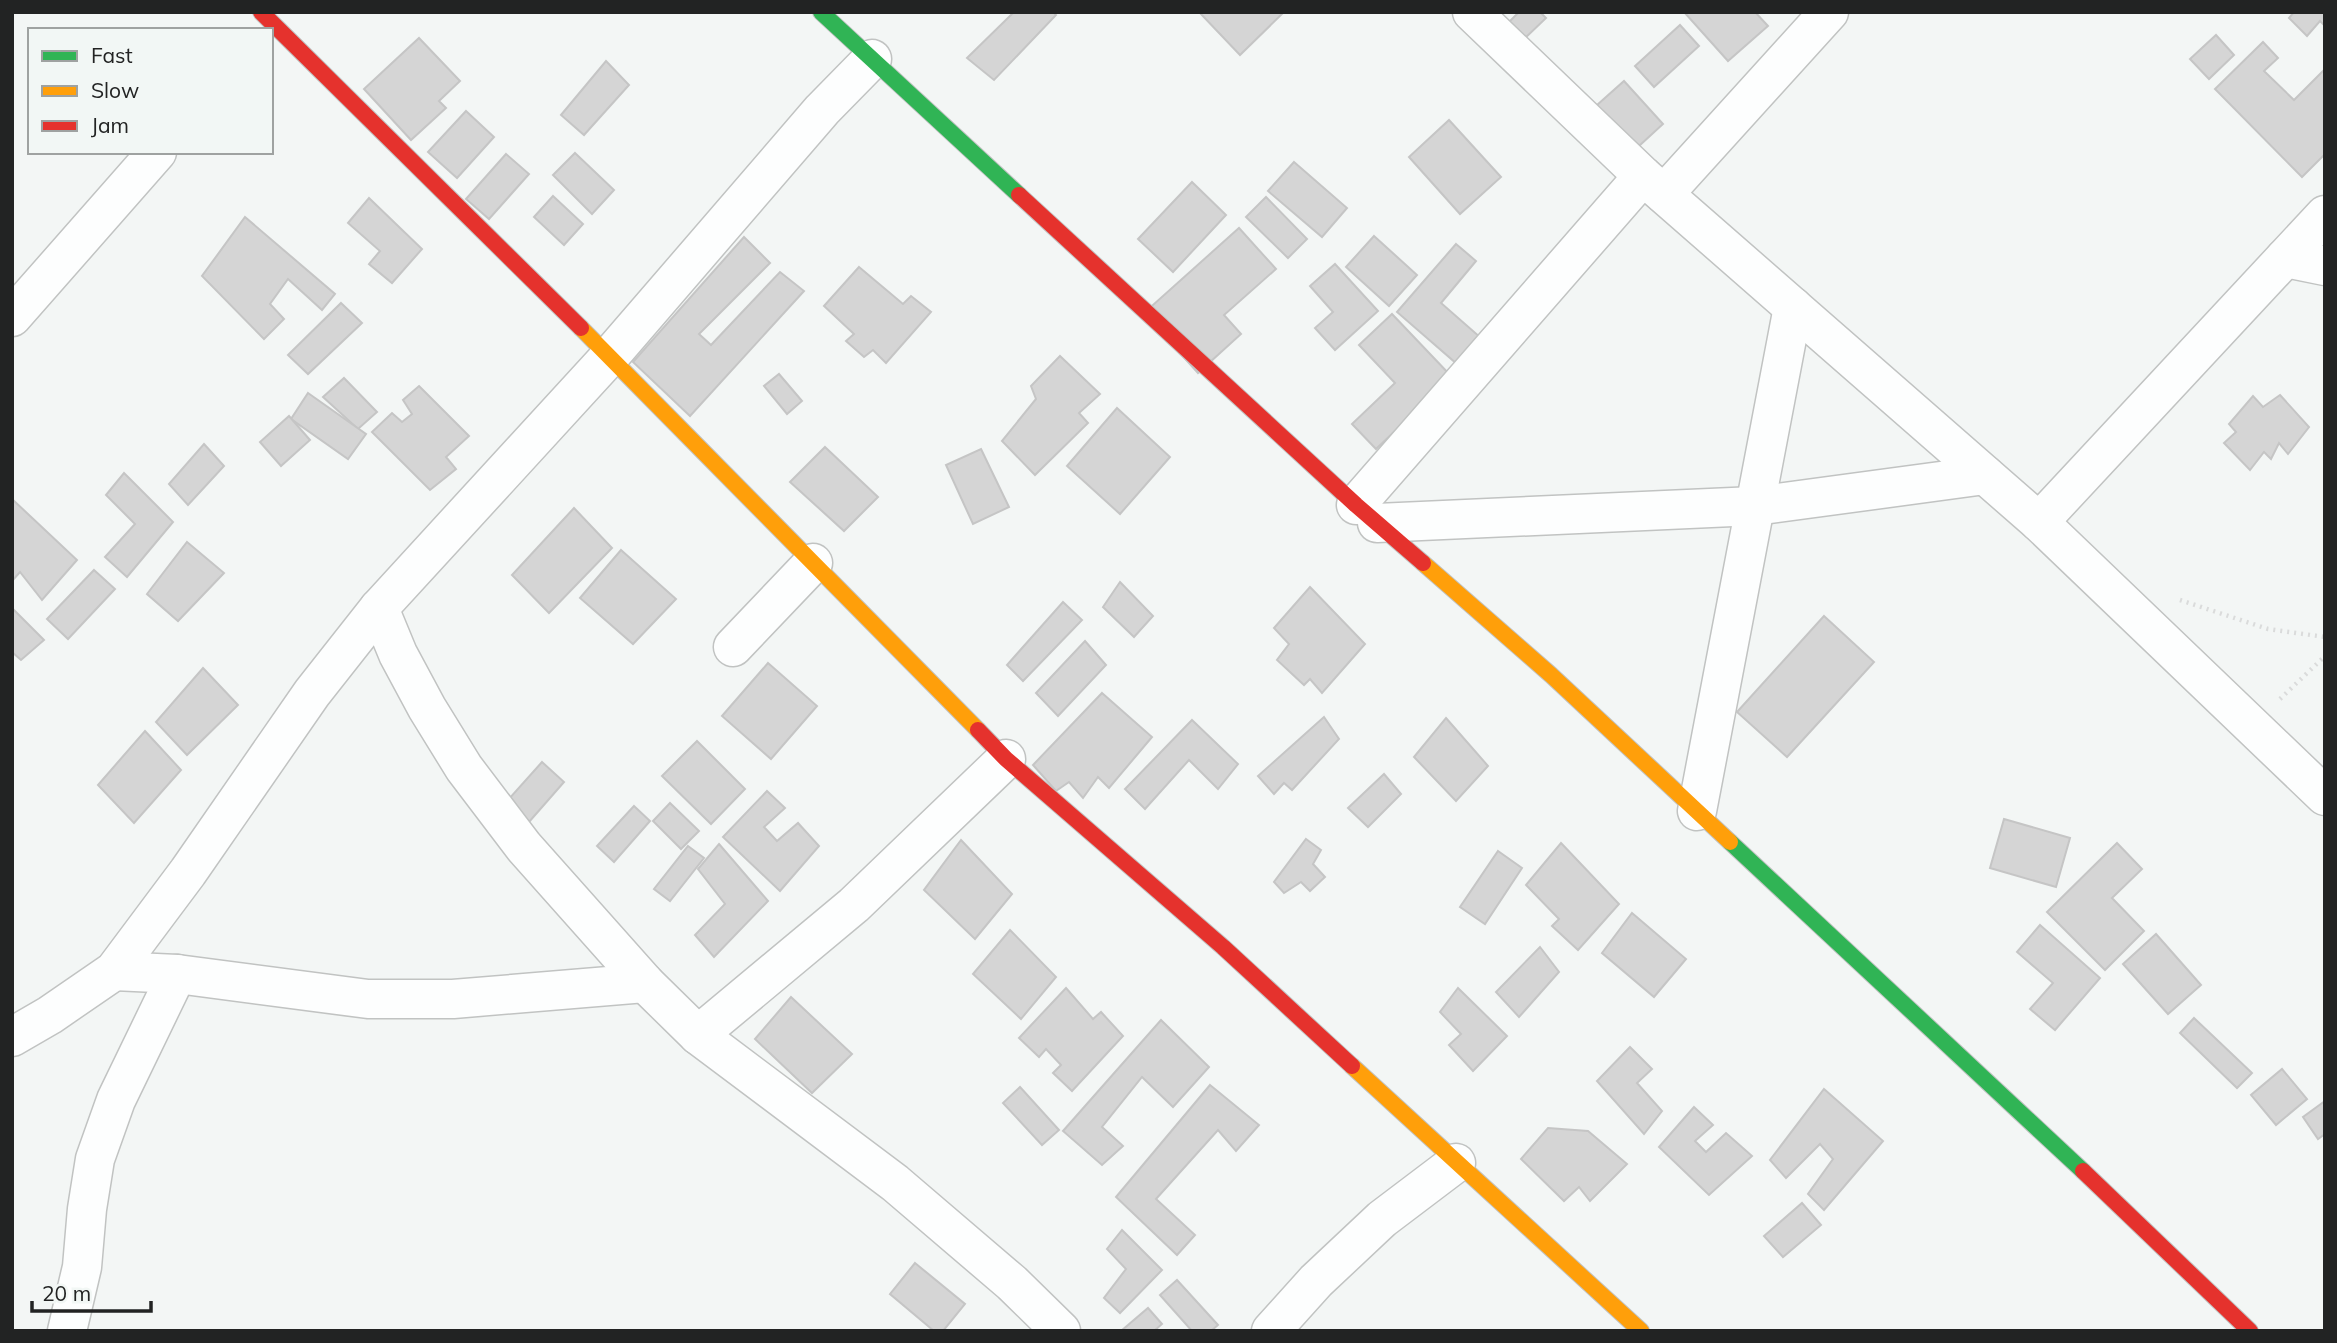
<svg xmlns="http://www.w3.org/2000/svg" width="2337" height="1343" font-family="Mulish,sans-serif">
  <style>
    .building { fill: #d5d5d5; stroke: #c5c5c5; stroke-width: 2 }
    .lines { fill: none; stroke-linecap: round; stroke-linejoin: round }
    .street-casing { stroke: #c1c3c2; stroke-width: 41 }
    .fast-casing { stroke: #c1c3c2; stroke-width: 18 }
    .slow-casing { stroke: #c1c3c2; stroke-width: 18 }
    .jam-casing { stroke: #c1c3c2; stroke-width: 18 }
    .path { stroke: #dadbdb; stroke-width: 4.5; stroke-dasharray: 2 5; stroke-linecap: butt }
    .street { stroke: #fdfefe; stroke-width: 38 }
    .fast { stroke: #30b455; stroke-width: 16 }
    .slow { stroke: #ff9f0a; stroke-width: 16 }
    .jam { stroke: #e5322d; stroke-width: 16 }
  </style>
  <rect width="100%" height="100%" fill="#f3f6f5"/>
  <g class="building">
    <path d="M1014,12h39l3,3 -62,65 -27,-22z"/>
    <path d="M1199,12h85l-44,43z"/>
    <path d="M1519,12h21l6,6 -23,22 -16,-16z"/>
    <path d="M1684,12h71l13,14 -40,35z"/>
    <path d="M2294,12h31v14l-5,-5 -13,15 -18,-18z"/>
    <path d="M1680,25l19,21 -45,41 -19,-21z"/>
    <path d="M2216,35l18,20 -25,24 -19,-20z"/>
    <path d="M419,38l41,43 -21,20 7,7 -35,32 -47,-51z"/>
    <path d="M2263,42l15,16 -14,13 30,29 31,-31v85l-23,23 -87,-88z"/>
    <path d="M606,61l23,24 -45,50 -23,-20z"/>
    <path d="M1624,81l39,43 -36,33 -39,-44z"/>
    <path d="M466,111l28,26 -37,41 -29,-26z"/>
    <path d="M1449,120l52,57 -41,37 -51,-57z"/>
    <path d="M575,153l39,37 -22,24 -39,-39z"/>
    <path d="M506,154l23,20 -40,45 -23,-20z"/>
    <path d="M1294,162l53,46 -25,29 -54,-46z"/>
    <path d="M1192,182l34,33 -53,57 -35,-33z"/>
    <path d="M553,196l30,28 -19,21 -30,-28z"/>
    <path d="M1266,197l41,42 -19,19 -42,-41z"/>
    <path d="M369,198l53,51 -30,34 -23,-19 11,-13 -32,-28z"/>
    <path d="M245,217l90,77 -13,16 -34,-31 -18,25 14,15 -20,20 -62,-63z"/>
    <path d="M1239,228l37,41 -52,46 17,19 -43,39 -54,-60z"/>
    <path d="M1374,236l43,39 -28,31 -43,-39z"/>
    <path d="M744,237l26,26 -71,71 12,11 69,-73 24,19 -114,125 -57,-54z"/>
    <path d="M1456,244l20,17 -35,42 40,35 -24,26 -60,-52z"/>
    <path d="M1335,264l43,47 -43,39 -20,-22 18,-16 -23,-26z"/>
    <path d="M859,267l44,37 8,-8 20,16 -45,51 -13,-13 -9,7 -18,-16 8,-7 -30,-28z"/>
    <path d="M341,303l21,20 -54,51 -20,-19z"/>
    <path d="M1392,314l60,63 -76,72 -24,-25 43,-41 -36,-38z"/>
    <path d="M1060,356l40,38 -21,19 9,10 -53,52 -33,-34 34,-42 -5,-13z"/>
    <path d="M779,374l23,27 -15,13 -23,-28z"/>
    <path d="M344,378l33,34 -19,17 -35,-32z"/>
    <path d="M419,386l50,50 -23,21 10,12 -26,21 -58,-58 20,-19 10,9 10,-8 -9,-14z"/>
    <path d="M308,393l58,41 -18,25 -57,-40z"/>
    <path d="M2280,395l29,32 -21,27 -9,-11 -8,16 -7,-7 -14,18 -26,-27 12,-11 -7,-8 24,-28 10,11z"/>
    <path d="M1117,408l53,49 -50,57 -53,-48z"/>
    <path d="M289,416l21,24 -29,26 -21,-24z"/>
    <path d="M204,444l20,22 -36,39 -19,-21z"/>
    <path d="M825,447l53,50 -34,34 -54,-49z"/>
    <path d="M981,449l28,58 -36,17 -27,-59z"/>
    <path d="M124,473l49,49 -46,55 -22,-20 30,-33 -29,-29z"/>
    <path d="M12,499l65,61 -35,40 -22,-28 -8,9z"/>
    <path d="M574,508l38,40 -63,65 -37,-38z"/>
    <path d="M187,542l37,31 -46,48 -31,-27z"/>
    <path d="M621,550l55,49 -43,45 -53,-46z"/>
    <path d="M94,570l21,19 -47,50 -21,-20z"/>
    <path d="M1120,582l33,34 -19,21 -31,-30z"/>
    <path d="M1310,587l55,57 -43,49 -12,-14 -6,6 -27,-25 12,-16 -15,-16z"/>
    <path d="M1063,602l19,18 -59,61 -16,-16z"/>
    <path d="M12,608l32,32 -23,20 -9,-8z"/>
    <path d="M1824,616l50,46 -87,95 -50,-45z"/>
    <path d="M1085,641l21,24 -48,51 -22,-23z"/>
    <path d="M768,663l49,43 -46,53 -49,-43z"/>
    <path d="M203,668l35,37 -51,50 -31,-33z"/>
    <path d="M1102,693l50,44 -43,51 -11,-11 -15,21 -14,-16 -13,9 -23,-26z"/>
    <path d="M1324,717l15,22 -47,51 -8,-7 -10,11 -16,-18z"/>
    <path d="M1446,718l42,48 -32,35 -42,-44z"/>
    <path d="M1192,720l46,44 -20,25 -29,-29 -44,49 -20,-20z"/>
    <path d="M145,731l36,39 -47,53 -36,-38z"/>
    <path d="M697,741l48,48 -34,35 -49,-48z"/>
    <path d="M542,762l22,20 -35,40 -22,-21z"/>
    <path d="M1384,774l17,20 -33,33 -20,-19z"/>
    <path d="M767,791l18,17 -21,19 13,14 21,-18 21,23 -39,45 -57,-54z"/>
    <path d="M670,803l29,28 -18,18 -28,-28z"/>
    <path d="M634,806l16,15 -36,41 -17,-16z"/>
    <path d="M2004,819l66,19 -14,49 -66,-19z"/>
    <path d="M1306,839l15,11 -8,14 12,13 -15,14 -9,-9 -17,11 -10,-11z"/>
    <path d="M961,840l51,54 -37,45 -51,-49z"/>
    <path d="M1561,843l58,61 -41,46 -26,-24 7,-7 -33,-34z"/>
    <path d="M2117,843l25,26 -30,29 32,33 -39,39 -58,-58z"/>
    <path d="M719,844l49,57 -54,56 -19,-22 30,-31 -27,-35z"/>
    <path d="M688,846l16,12 -34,43 -16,-12z"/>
    <path d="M1498,851l24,17 -37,56 -25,-17z"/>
    <path d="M1632,913l54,46 -32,38 -52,-44z"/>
    <path d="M2040,925l60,53 -45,52 -25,-21 23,-26 -36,-31z"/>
    <path d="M1010,930l46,47 -35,42 -48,-45z"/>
    <path d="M2156,934l45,51 -33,29 -45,-50z"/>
    <path d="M1540,947l19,25 -40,45 -23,-25z"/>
    <path d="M1066,988l27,31 8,-7 22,24 -51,55 -19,-18 8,-8 -15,-16 -7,8 -20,-19z"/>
    <path d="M1458,988l49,48 -34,35 -24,-26 12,-11 -21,-22z"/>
    <path d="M791,997l61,57 -40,39 -57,-54z"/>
    <path d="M2194,1018l58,55 -15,15 -57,-55z"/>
    <path d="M1161,1020l48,47 -36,40 -31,-30 -40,50 21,19 -21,19 -39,-34z"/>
    <path d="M1630,1047l22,22 -15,14 25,28 -18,23 -47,-53z"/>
    <path d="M2282,1069l25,30 -31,26 -25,-30z"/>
    <path d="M1210,1085l49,40 -23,26 -18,-21 -62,69 39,36 -18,20 -61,-58z"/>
    <path d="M1020,1087l39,43 -17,15 -39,-42z"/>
    <path d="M1824,1089l59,52 -59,69 -16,-16 25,-35 -13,-15 -34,34 -16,-18z"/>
    <path d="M2325,1101v33l-7,5 -15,-22z"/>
    <path d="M1694,1107l19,18 -18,16 11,11 20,-19 26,23 -43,39 -50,-48z"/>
    <path d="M1548,1128l40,3 39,33 -37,37 -11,-14 -15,14 -43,-42z"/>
    <path d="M1802,1203l19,22 -38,32 -19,-21z"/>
    <path d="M1122,1230l40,40 -42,43 -16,-15 22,-29 -19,-20z"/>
    <path d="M915,1263l50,41 -22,27h-9l-44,-37z"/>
    <path d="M1177,1280l41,45 -7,6h-19l-32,-36z"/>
    <path d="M1148,1308l14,16 -8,7h-33z"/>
  </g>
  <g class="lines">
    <g class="street-casing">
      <g id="street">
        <path d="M1472,12l171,164 396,346 286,274"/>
        <path d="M1664,194l165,-182"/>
        <path d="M2285,258l40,8"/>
        <path d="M12,317l145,-165"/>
        <path d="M1356,505l287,-329"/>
        <path d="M2039,522l286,-307"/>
        <path d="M1377,523l378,-17 230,-31"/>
        <path d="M379,608l19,46 29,54 37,60 60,79 121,136 53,52 197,148 117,100 49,48"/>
        <path d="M733,647l80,-84"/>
        <path d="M1697,811l96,-504"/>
        <path d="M114,971l63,3 191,25h85l192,-16"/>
        <path d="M698,1035l156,-130 152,-146"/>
        <path d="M12,1037l38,-22 64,-44 74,-99 124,-179 67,-85 231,-252 212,-246 50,-51"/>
        <path d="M67,1331l15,-64 5,-58 8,-50 21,-59 61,-126"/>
        <path d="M1271,1331l45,-50 66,-62 74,-56"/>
      </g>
    </g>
    <g class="fast-casing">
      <g id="fast">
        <path d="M821,12l198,183"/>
        <path d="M1730,842l353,329"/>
      </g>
    </g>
    <g class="slow-casing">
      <g id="slow">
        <path d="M581,328l397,402"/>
        <path d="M1423,563l128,112 179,167"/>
        <path d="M1352,1066l289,265"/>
      </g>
    </g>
    <g class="jam-casing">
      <g id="jam">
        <path d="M261,12l320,316"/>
        <path d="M1019,195l337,310 67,58"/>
        <path d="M978,730l28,29 217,188 129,119"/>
        <path d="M2083,1171l167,160"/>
      </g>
    </g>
    <g class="path">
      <path d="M2180,600l88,29 57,8"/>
      <path d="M2280,699l45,-43"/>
    </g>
    <use href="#street" class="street"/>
    <use href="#fast" class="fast"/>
    <use href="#slow" class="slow"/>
    <use href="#jam" class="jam"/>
  </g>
  <rect width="2337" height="1343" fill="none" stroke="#222323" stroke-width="28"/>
  <rect x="28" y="28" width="245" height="126" fill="#f2f7f5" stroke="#9fa2a1" stroke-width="2"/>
  <rect x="42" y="51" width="35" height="10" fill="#30b455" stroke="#9fa2a1" stroke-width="2"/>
  <text x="91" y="63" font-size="21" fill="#222323">Fast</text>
  <rect x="42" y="86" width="35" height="10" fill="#ff9f0a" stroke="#9fa2a1" stroke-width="2"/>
  <text x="91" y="98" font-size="21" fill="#222323">Slow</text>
  <rect x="42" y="121" width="35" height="10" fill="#e5322d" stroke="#9fa2a1" stroke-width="2"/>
  <text x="91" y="133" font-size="21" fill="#222323">Jam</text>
  <path d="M32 1301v10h119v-10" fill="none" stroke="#222323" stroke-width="3.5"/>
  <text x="42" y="1301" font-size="21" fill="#222323" stroke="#f2f7f5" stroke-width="5" paint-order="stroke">20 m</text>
</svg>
